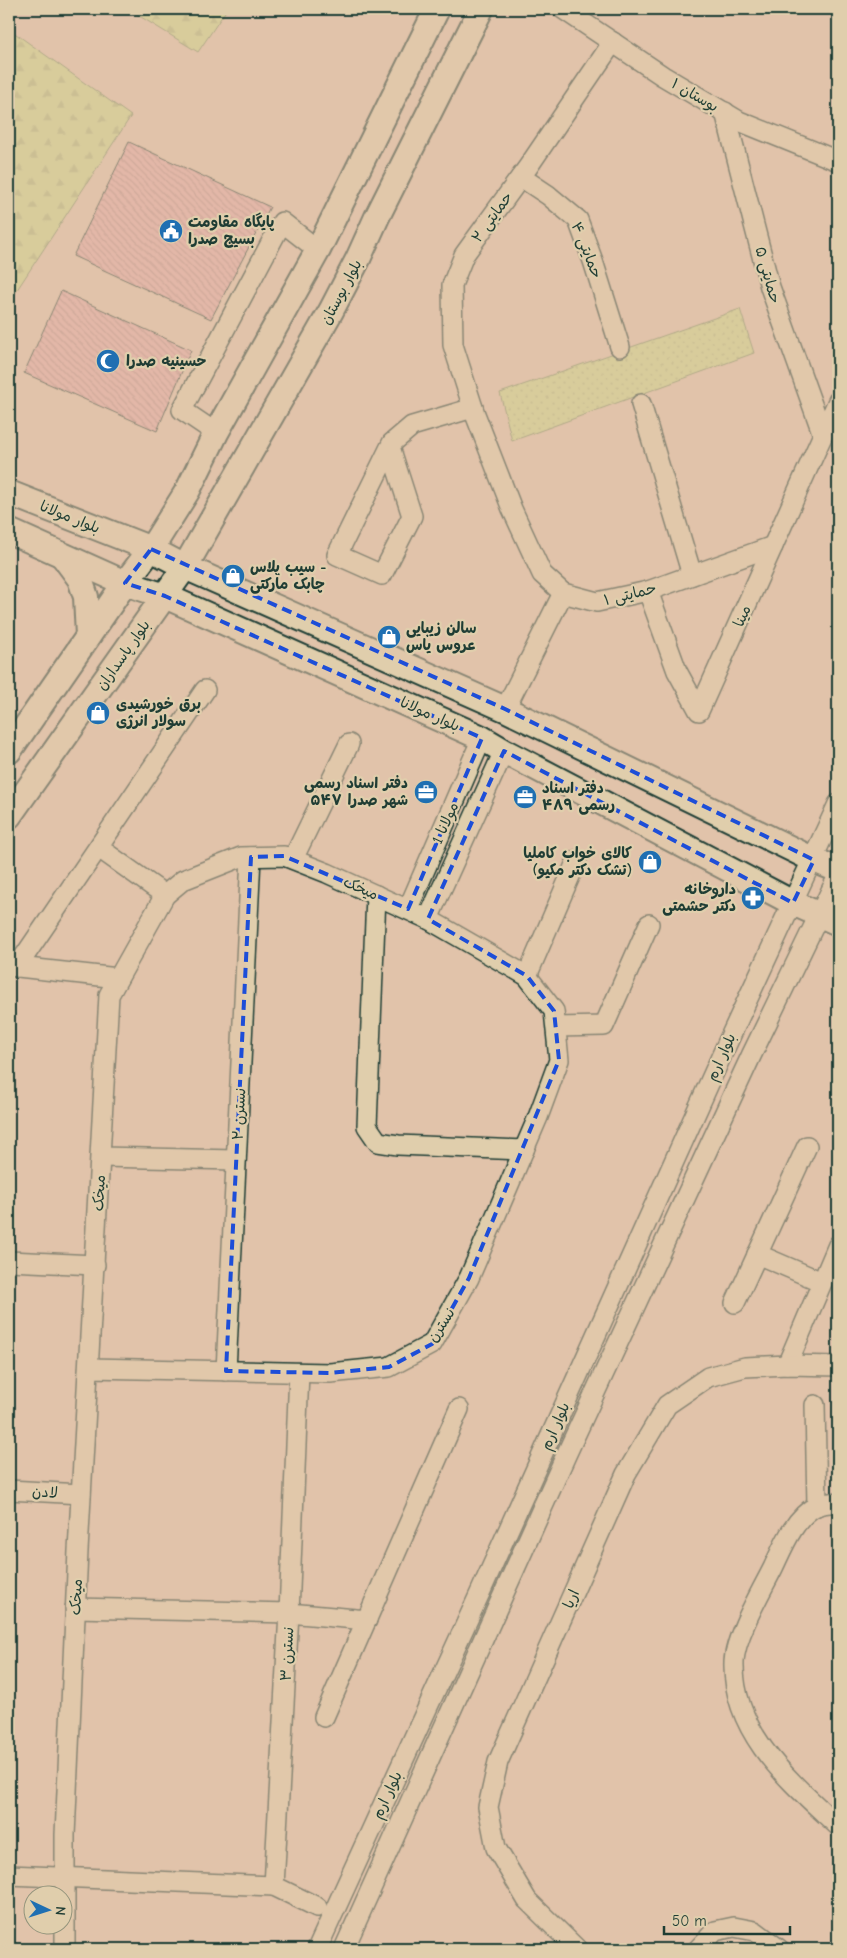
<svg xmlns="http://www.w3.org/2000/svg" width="847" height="1958" font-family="'Comic Neue','Playpen Sans Arabic',sans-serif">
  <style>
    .forest { fill: url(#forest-firs); stroke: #768a60 }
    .park { fill: url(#park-dots); stroke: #768a60 }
    .building { fill: url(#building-back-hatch); stroke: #1f3d34 }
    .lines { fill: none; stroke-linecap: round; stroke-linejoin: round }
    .minor-casing { stroke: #1f3d34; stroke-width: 22 }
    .major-casing { stroke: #1f3d34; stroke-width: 28 }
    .minor { stroke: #e0ceac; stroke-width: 19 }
    .major { stroke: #e0ceac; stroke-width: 24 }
    .marked { fill: none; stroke: #1d4ed8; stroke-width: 4; stroke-dasharray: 10 6; stroke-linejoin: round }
    .labels { text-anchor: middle; stroke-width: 4.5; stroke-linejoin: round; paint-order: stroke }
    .street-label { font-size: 15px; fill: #1f3d34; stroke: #e0ceac }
    .poi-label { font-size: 15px; font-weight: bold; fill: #1f3d34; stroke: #e0ceac; text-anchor: start }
  </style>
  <defs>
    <pattern id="forest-firs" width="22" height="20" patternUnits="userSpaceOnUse" patternTransform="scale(1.25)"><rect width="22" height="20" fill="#ccd78b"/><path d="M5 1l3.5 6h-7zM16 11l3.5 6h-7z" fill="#afb979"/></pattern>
    <pattern id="park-dots" width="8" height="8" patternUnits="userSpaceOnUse" patternTransform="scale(1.25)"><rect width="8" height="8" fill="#ccd78b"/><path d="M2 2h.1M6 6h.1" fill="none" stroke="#afb979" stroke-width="1.8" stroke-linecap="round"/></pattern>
    <pattern id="building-back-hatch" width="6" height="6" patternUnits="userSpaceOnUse" patternTransform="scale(1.25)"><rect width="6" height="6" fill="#e4a9a6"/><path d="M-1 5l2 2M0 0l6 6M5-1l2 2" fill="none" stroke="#b88b88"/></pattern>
  </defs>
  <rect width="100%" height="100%" fill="#e1c3aa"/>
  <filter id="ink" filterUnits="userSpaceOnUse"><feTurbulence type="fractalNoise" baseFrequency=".02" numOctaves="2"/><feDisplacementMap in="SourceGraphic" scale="10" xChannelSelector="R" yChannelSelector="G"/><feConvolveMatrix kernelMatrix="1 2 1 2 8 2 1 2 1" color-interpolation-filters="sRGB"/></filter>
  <g filter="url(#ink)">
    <g class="forest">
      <path d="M128,9h99l-29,43z"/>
      <path d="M9,29l122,87 -122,186z"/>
    </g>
    <path class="park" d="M740,309l14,44 -242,88 -12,-48z"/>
    <g class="building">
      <path d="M129,142l141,65 -59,112 -138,-63z"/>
      <path d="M61,291l130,59 -34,81 -133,-58z"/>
    </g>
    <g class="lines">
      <g class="minor-casing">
        <g id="minor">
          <path d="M563,9l100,67 76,45 99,40"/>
          <path d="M613,42l-85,125 -64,88 -12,30 1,60 22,69 37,95 30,65 21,19 34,9 51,-11 125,-45"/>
          <path d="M725,112l45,175 53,148"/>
          <path d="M521,177l27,18 30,25 15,41 27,86"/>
          <path d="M641,404l51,171"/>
          <path d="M216,433l-34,-23 100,-188 36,28"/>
          <path d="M390,447l22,69 -30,59 -45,-20 55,-112 20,-17 61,-18"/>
          <path d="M648,591l29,80 22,40 139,-310"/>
          <path d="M505,709l58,-116"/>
          <path d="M99,848l66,47"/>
          <path d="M293,859l56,-115"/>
          <path d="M376,895l-9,231 11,16 20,3 126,5"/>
          <path d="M408,909l74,-171"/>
          <path d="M428,919l76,-168"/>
          <path d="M9,966l109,12"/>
          <path d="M17,967l188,-277"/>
          <path d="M527,976l50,-116"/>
          <path d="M556,1027l48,-1 45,-102"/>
          <path d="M101,1157l135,3"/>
          <path d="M757,1254l65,28"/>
          <path d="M9,1261l86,4"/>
          <path d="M735,1303l72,-157"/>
          <path d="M787,1365l51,-120"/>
          <path d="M226,1371l25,-514"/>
          <path d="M299,1373l-10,240 -15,273 43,21"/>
          <path d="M815,1405l2,101"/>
          <path d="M9,1490l72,4"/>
          <path d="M838,1502c-6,1 -16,1 -22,4 -22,12 -33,41 -43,62 -12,24 -38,68 -39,94 -2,72 57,120 104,164"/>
          <path d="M75,1608l214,5 78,7"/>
          <path d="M324,1717l135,-308"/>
          <path d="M9,1875l265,11"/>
          <path d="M65,1949v-114l13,-284 31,-556 56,-100 18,-15 58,-23 43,-1 43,17 101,46 99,57 27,35 5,49 -21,57 -69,161 -37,66 -43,23 -59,6 -241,-5"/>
          <path d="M317,1949l163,-356 245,-545 113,-244"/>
          <path d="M344,1949l223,-496 184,-397 87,-180"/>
          <path d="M577,1949l-50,-49 -31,-52 -8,-41 10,-45 128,-288 41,-69 41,-28 37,-10 42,-2 51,1"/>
          <path d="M698,1949l17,-18 19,-4 21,4 24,18"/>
        </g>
      </g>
      <g class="major-casing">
        <g id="major">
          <path d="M9,493l142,56 34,18 320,142 309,151 24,10"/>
          <path d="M9,531l116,52 40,13 317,142 22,13 289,152 45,20"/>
          <path d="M63,556l17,23 6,18 2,39"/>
          <path d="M9,751l116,-168 26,-34 37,-59 28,-57 102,-183 119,-241"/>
          <path d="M9,816l176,-249 146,-256 27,-52 19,-42 104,-208"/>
        </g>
      </g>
      <use href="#minor" class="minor"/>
      <use href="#major" class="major"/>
    </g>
  </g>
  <path d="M0 0H847V1958H0ZM151,549l354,160 309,151 -21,43 -289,-152 -76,168 99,57 27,35 5,49 -90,218 -37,66 -43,23 -59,6 -104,-2 25,-514 33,-1 124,53 74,-171 -317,-142 -40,-13z" fill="#e1c3aa" fill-opacity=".55" fill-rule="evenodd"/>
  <path class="marked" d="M151,549l354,160 309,151 -21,43 -289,-152 -76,168 99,57 27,35 5,49 -90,218 -37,66 -43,23 -59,6 -104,-2 25,-514 33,-1 124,53 74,-171 -317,-142 -40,-13z"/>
  <defs>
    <g id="civic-disc" transform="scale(1.25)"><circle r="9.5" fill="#1f6fb2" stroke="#e0ceac"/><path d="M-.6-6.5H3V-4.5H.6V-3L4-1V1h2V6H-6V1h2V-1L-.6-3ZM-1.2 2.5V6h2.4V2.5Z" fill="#fff"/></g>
    <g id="mosque-disc" transform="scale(1.25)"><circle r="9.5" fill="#1f6fb2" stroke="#e0ceac"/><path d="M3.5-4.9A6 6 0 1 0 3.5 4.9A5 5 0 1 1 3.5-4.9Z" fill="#fff"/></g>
    <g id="shop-disc" transform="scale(1.25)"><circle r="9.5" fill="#1f6fb2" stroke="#e0ceac"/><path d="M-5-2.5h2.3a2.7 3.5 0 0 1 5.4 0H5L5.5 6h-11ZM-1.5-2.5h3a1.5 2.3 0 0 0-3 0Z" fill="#fff"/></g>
    <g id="office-disc" transform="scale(1.25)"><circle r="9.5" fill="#1f6fb2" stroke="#e0ceac"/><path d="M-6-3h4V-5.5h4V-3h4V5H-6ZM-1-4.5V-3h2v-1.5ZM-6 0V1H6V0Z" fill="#fff"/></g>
    <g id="pharmacy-disc" transform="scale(1.25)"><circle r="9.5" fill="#1f6fb2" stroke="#e0ceac"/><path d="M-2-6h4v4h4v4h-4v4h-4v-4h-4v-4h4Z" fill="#fff"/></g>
  </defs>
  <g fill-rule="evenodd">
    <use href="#civic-disc" x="171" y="231"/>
    <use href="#mosque-disc" x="108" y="361"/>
    <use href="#shop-disc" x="233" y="576"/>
    <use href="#shop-disc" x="389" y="637"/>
    <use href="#shop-disc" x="98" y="713"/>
    <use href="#office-disc" x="426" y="792"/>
    <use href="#office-disc" x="525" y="797"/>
    <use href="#shop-disc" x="650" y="862"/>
    <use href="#pharmacy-disc" x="753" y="898"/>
  </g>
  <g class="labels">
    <g class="street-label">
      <text transform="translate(695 95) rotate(30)" y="5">بوستان ۱</text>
      <text transform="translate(492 217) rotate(-54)" y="5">حمایتی ۲</text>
      <text transform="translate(587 250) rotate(68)" y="5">حمایتی ۴</text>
      <text transform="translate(768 275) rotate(74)" y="5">حمایتی ۵</text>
      <text transform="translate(341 292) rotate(-62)" y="5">بلوار بوستان</text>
      <text transform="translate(70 517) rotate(22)" y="5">بلوار مولانا</text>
      <text transform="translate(630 594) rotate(-14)" y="5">حمایتی ۱</text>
      <text transform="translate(742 616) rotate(-66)" y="5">مینا</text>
      <text transform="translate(123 655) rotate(-55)" y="5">بلوار پاسداران</text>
      <text transform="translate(430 714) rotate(24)" y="5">بلوار مولانا</text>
      <text transform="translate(445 823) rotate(-66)" y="5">مولانا 1</text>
      <text transform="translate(361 888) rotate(24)" y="5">میخک</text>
      <text transform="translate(721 1057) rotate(-66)" y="5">بلوار ارم</text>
      <text transform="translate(239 1114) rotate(-87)" y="5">نسترن ۲</text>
      <text transform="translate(99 1193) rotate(-87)" y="5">میخک</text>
      <text transform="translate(441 1325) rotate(-57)" y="5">نسترن</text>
      <text transform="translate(555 1426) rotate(-66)" y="5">بلوار ارم</text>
      <text transform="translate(45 1492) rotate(3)" y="5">لادن</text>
      <text transform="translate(76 1597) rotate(-87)" y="5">میخک</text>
      <text transform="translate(571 1599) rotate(-66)" y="5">اریا</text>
      <text transform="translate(287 1654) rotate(-87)" y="5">نسترن ۳</text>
      <text transform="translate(387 1795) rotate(-65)" y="5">بلوار ارم</text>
    </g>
    <g class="poi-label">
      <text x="188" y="227">پایگاه مقاومت<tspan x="188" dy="17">بسیج صدرا</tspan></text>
      <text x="126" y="366">حسینیه صدرا</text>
      <text x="250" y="572">سیب پلاس -<tspan x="250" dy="17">چابک مارکتی</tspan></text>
      <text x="406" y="633">سالن زیبایی<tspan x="406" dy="17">عروس یاس</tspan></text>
      <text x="116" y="709">برق خورشیدی<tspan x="116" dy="17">سولار انرژی</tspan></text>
      <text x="408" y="788" text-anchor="end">دفتر اسناد رسمی<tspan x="408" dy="17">۵۴۷ شهر صدرا</tspan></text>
      <text x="542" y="793">دفتر اسناد<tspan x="542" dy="17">رسمی ۴۸۹</tspan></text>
      <text x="632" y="858" text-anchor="end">کالای خواب کاملیا<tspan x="632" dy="17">(تشک دکتر مکیو)</tspan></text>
      <text x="736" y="894" text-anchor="end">داروخانه<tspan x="736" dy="17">دکتر حشمتی</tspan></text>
    </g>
  </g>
  <rect width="847" height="1958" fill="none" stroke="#e0ceac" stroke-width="30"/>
  <rect x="15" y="15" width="817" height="1928" fill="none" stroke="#1f3d34" stroke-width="2" filter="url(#ink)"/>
  <g transform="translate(48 1910) rotate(94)"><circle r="24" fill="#e0ceac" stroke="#93947c"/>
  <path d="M0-4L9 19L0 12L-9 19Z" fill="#1f6fb2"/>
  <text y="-8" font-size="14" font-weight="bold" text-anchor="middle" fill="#1f3d34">N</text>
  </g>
  <path d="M664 1926v8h126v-8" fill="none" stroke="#1f3d34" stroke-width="2.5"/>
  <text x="672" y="1926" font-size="15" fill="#1f3d34" stroke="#e0ceac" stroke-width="4" paint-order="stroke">50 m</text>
</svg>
